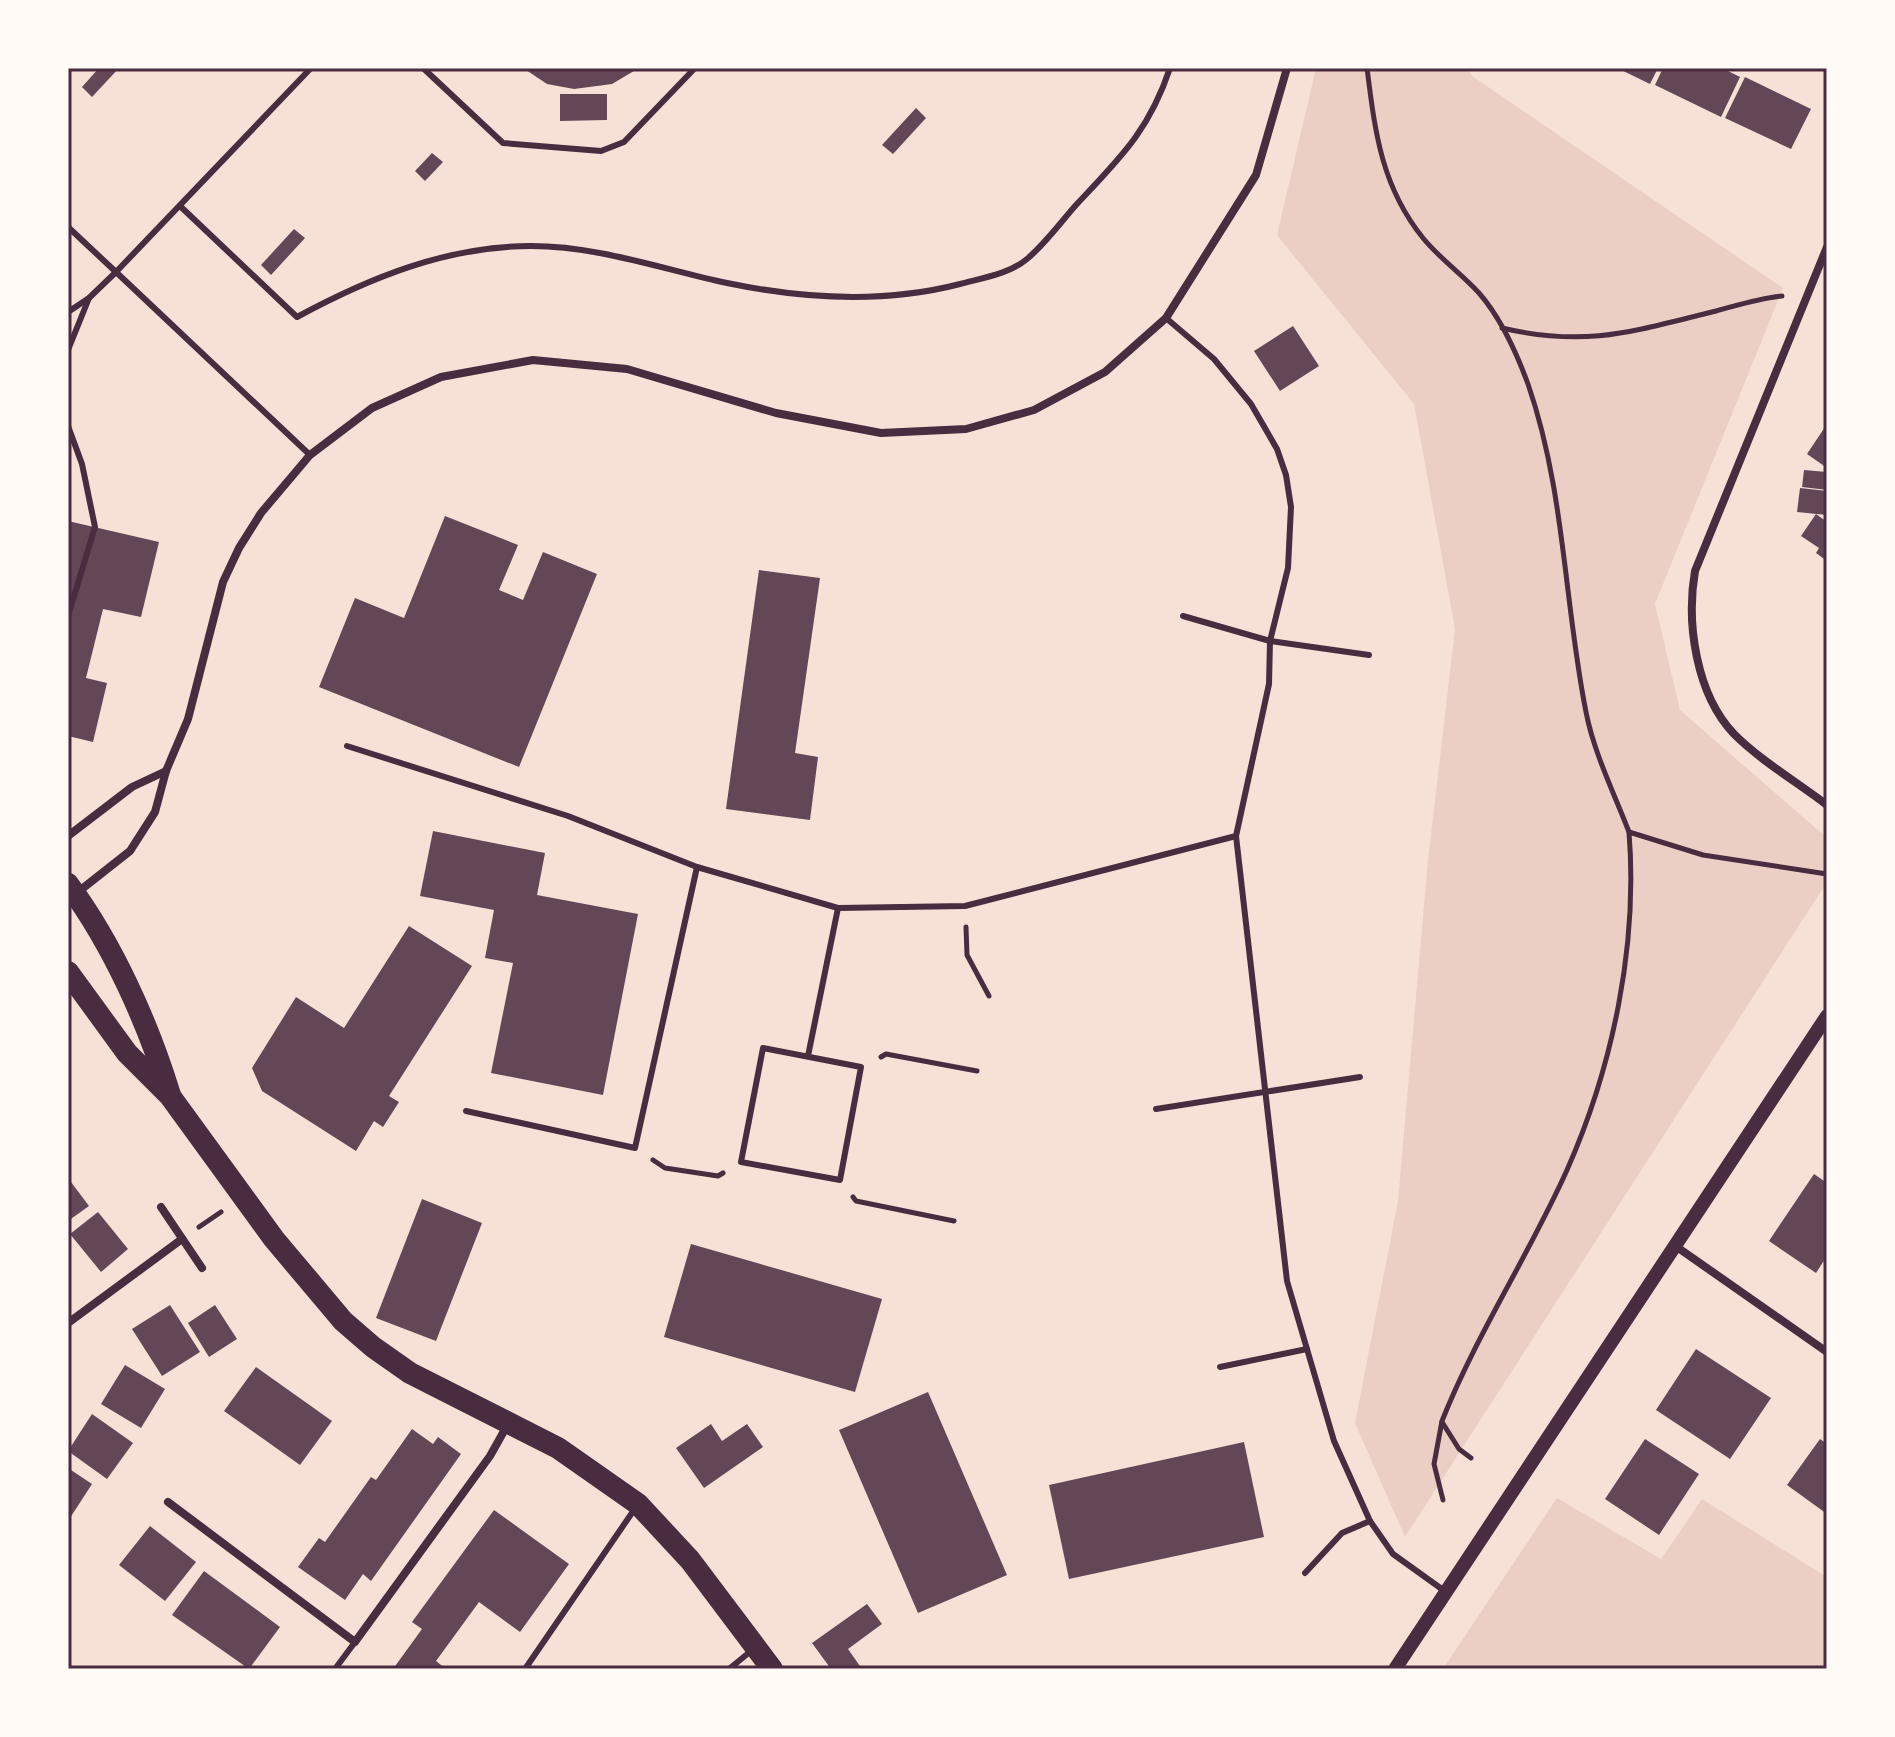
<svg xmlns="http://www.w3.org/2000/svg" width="1895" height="1737" font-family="'PT Sans',sans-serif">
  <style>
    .green { fill: #ebcfc5 }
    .building { fill: #644757 }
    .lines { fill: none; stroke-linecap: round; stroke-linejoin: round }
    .path { stroke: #4a2c40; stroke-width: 5 }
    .service { stroke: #4a2c40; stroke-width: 6 }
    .minor { stroke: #4a2c40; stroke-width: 8 }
    .tertiary { stroke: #4a2c40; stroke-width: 14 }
    .trunk { stroke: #4a2c40; stroke-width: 22 }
    .neatline { fill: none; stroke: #4a2c40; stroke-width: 3 }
  </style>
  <rect width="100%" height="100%" fill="#f7e1d7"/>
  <g class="green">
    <path d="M1316,68h152l4,8 311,212 -128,316 25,106 147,128v44l-422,655 -50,-114 43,-222 30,-341 27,-231 -41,-225 -137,-169z"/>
    <path d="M1557,1498l104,61 41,-60 125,78v92h-384z"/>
  </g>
  <g class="building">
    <path d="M99,68h20l-27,29 -10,-10z"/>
    <path d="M523,68h116l-27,16 -38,5 -27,-5z"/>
    <path d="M1617,68h41l-8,16z"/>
    <path d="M1663,68h59l18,9 -19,40 -66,-32z"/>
    <path d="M1745,77l66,32 -20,40 -66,-31z"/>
    <path d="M560,94h47v26l-47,1z"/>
    <path d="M916,108l10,10 -33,36 -11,-9z"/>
    <path d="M432,153l11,9 -18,19 -10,-10z"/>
    <path d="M294,229l11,9 -34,37 -10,-10z"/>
    <path d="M1293,326l26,40 -39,25 -26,-40z"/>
    <path d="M1827,424v44l-20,-14z"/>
    <path d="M1804,470l23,2v18l-25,-3z"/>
    <path d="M1800,488l27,3v24l-30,-3z"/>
    <path d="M1816,514l11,8v39l-11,-8 3,-5 -18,-12z"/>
    <path d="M445,516l73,29 -19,45 24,10 20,-48 54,22 -78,193 -200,-80 36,-89 49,20z"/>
    <path d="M68,521l91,21 -18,75 -38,-8 -17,69 21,5 -14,59 -25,-6z"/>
    <path d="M759,570l61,8 -25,175 23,4 -8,63 -84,-11z"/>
    <path d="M433,831l112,22 -8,42 101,19 -35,181 -112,-22 22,-110 -28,-5 9,-48 -74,-14z"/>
    <path d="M409,926l63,40 -83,130 10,6 -16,25 -9,-6 -18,30 -94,-60 -10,-23 44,-71 48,31z"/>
    <path d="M1814,1174l13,9v73l-11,17 -47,-32z"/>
    <path d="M68,1178l21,28 -21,15z"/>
    <path d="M422,1199l60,24 -46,118 -60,-23z"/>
    <path d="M98,1212l30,37 -27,23 -31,-38z"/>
    <path d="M691,1244l191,55 -27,93 -191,-55z"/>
    <path d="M170,1305l30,47 -38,24 -30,-47z"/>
    <path d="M215,1305l22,34 -28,18 -21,-34z"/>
    <path d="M1696,1349l75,49 -41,61 -74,-49z"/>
    <path d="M125,1365l40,24 -24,39 -40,-24z"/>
    <path d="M256,1367l76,54 -32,44 -76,-54z"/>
    <path d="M928,1392l79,183 -89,38 -79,-183z"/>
    <path d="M92,1414l41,29 -26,36 -39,-28z"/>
    <path d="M711,1424l11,17 25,-17 16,23 -59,41 -28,-40z"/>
    <path d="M412,1429l21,15 5,-7 23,17 -90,127 -8,-7 -18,26 -47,-33 21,-29 6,4 46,-65 5,3z"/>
    <path d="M1645,1439l54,35 -40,61 -54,-36z"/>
    <path d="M1820,1439l7,5v70l-40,-29z"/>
    <path d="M1244,1442l20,95 -195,42 -20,-94z"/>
    <path d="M68,1468l24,16 -22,34 -2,-1z"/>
    <path d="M494,1510l75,54 -49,68 -41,-30 -43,59 10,8h-53l29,-40 -10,-7z"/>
    <path d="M150,1526l46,36 -31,39 -46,-36z"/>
    <path d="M204,1571l76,56 -31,42 -77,-54z"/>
    <path d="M867,1604l15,20 -34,25 14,20h-31l-19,-26z"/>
  </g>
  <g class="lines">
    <g class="path">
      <path d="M1367,68c8,63 14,118 56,170 16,20 39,36 56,55 21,24 38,61 49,91 37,107 36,218 58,328 8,41 28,81 43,120l74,23 124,19"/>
      <path d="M1502,328c85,20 132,3 214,-17 22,-6 44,-13 66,-15"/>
      <path d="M966,927l1,28 22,41"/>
      <path d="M881,1057l5,-3 91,17"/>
      <path d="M653,1160l12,8 53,8 5,-3"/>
      <path d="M853,1197l3,4 98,20"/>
      <path d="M199,1227l22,-15"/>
      <path d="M1442,1422l17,27 12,9"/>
      <path d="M1443,1500l-9,-36 8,-43c34,-86 87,-166 125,-251 46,-104 71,-225 62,-338"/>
    </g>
    <g class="service">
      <path d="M423,68l80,75 98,8 23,-9 71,-74"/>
      <path d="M180,206l117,111c72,-39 150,-71 234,-71 67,0 131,23 196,37 77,16 156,21 233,1 22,-6 49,-10 67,-25 18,-15 33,-36 49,-54 44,-47 73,-74 94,-137"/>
      <path d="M68,227l48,45 195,-204"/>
      <path d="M68,312l21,-14 27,-26 194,183"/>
      <path d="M1166,318l48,41 37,45 26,45 9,26 5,32 -3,61 -18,73 -1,43 -33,152 51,445 47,160 36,80 23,33 53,38"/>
      <path d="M68,350l21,-52"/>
      <path d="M68,426l14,38 13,63 -27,89"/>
      <path d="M1183,616l87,25 99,14"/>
      <path d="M347,746l221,70 129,51 141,41 127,-2 271,-70"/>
      <path d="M763,1048l98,19 -21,113 -99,-18z"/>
      <path d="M808,1056l30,-148"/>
      <path d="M1156,1109l204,-32"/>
      <path d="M466,1111l169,37 62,-281"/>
      <path d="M1220,1367l87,-18"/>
      <path d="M1305,1573l37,-40 28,-12"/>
      <path d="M335,1669l20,-27"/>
      <path d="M525,1669l111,-162"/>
      <path d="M729,1669l22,-18"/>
    </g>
    <g class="minor">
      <path d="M1827,247l-132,324c-9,52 1,123 39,163 27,27 63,48 93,71"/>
      <path d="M68,836l64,-49 34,-16"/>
      <path d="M78,892l52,-41 25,-39 11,-41 22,-52 35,-137 16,-34 22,-35 49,-58 62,-47 69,-31 92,-17 94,9 149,44 105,20 85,-4 68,-19 71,-38 61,-54 90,-143 31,-107"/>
      <path d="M161,1207l41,61"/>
      <path d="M1674,1245l153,107"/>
      <path d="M68,1323l114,-84"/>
      <path d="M168,1502l187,140 135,-186 18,-32"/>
    </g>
    <path class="tertiary" d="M1395,1669l432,-653"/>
    <g class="trunk">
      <path d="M68,884c45,61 80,139 102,211"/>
      <path d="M68,972l59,81 43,43 104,143 69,82 30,26 37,26 148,75 80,56 52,56 82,109"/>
    </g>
  </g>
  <rect width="1895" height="1737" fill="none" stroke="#fffaf5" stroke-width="140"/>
  <rect x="70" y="70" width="1755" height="1597" class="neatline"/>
</svg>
